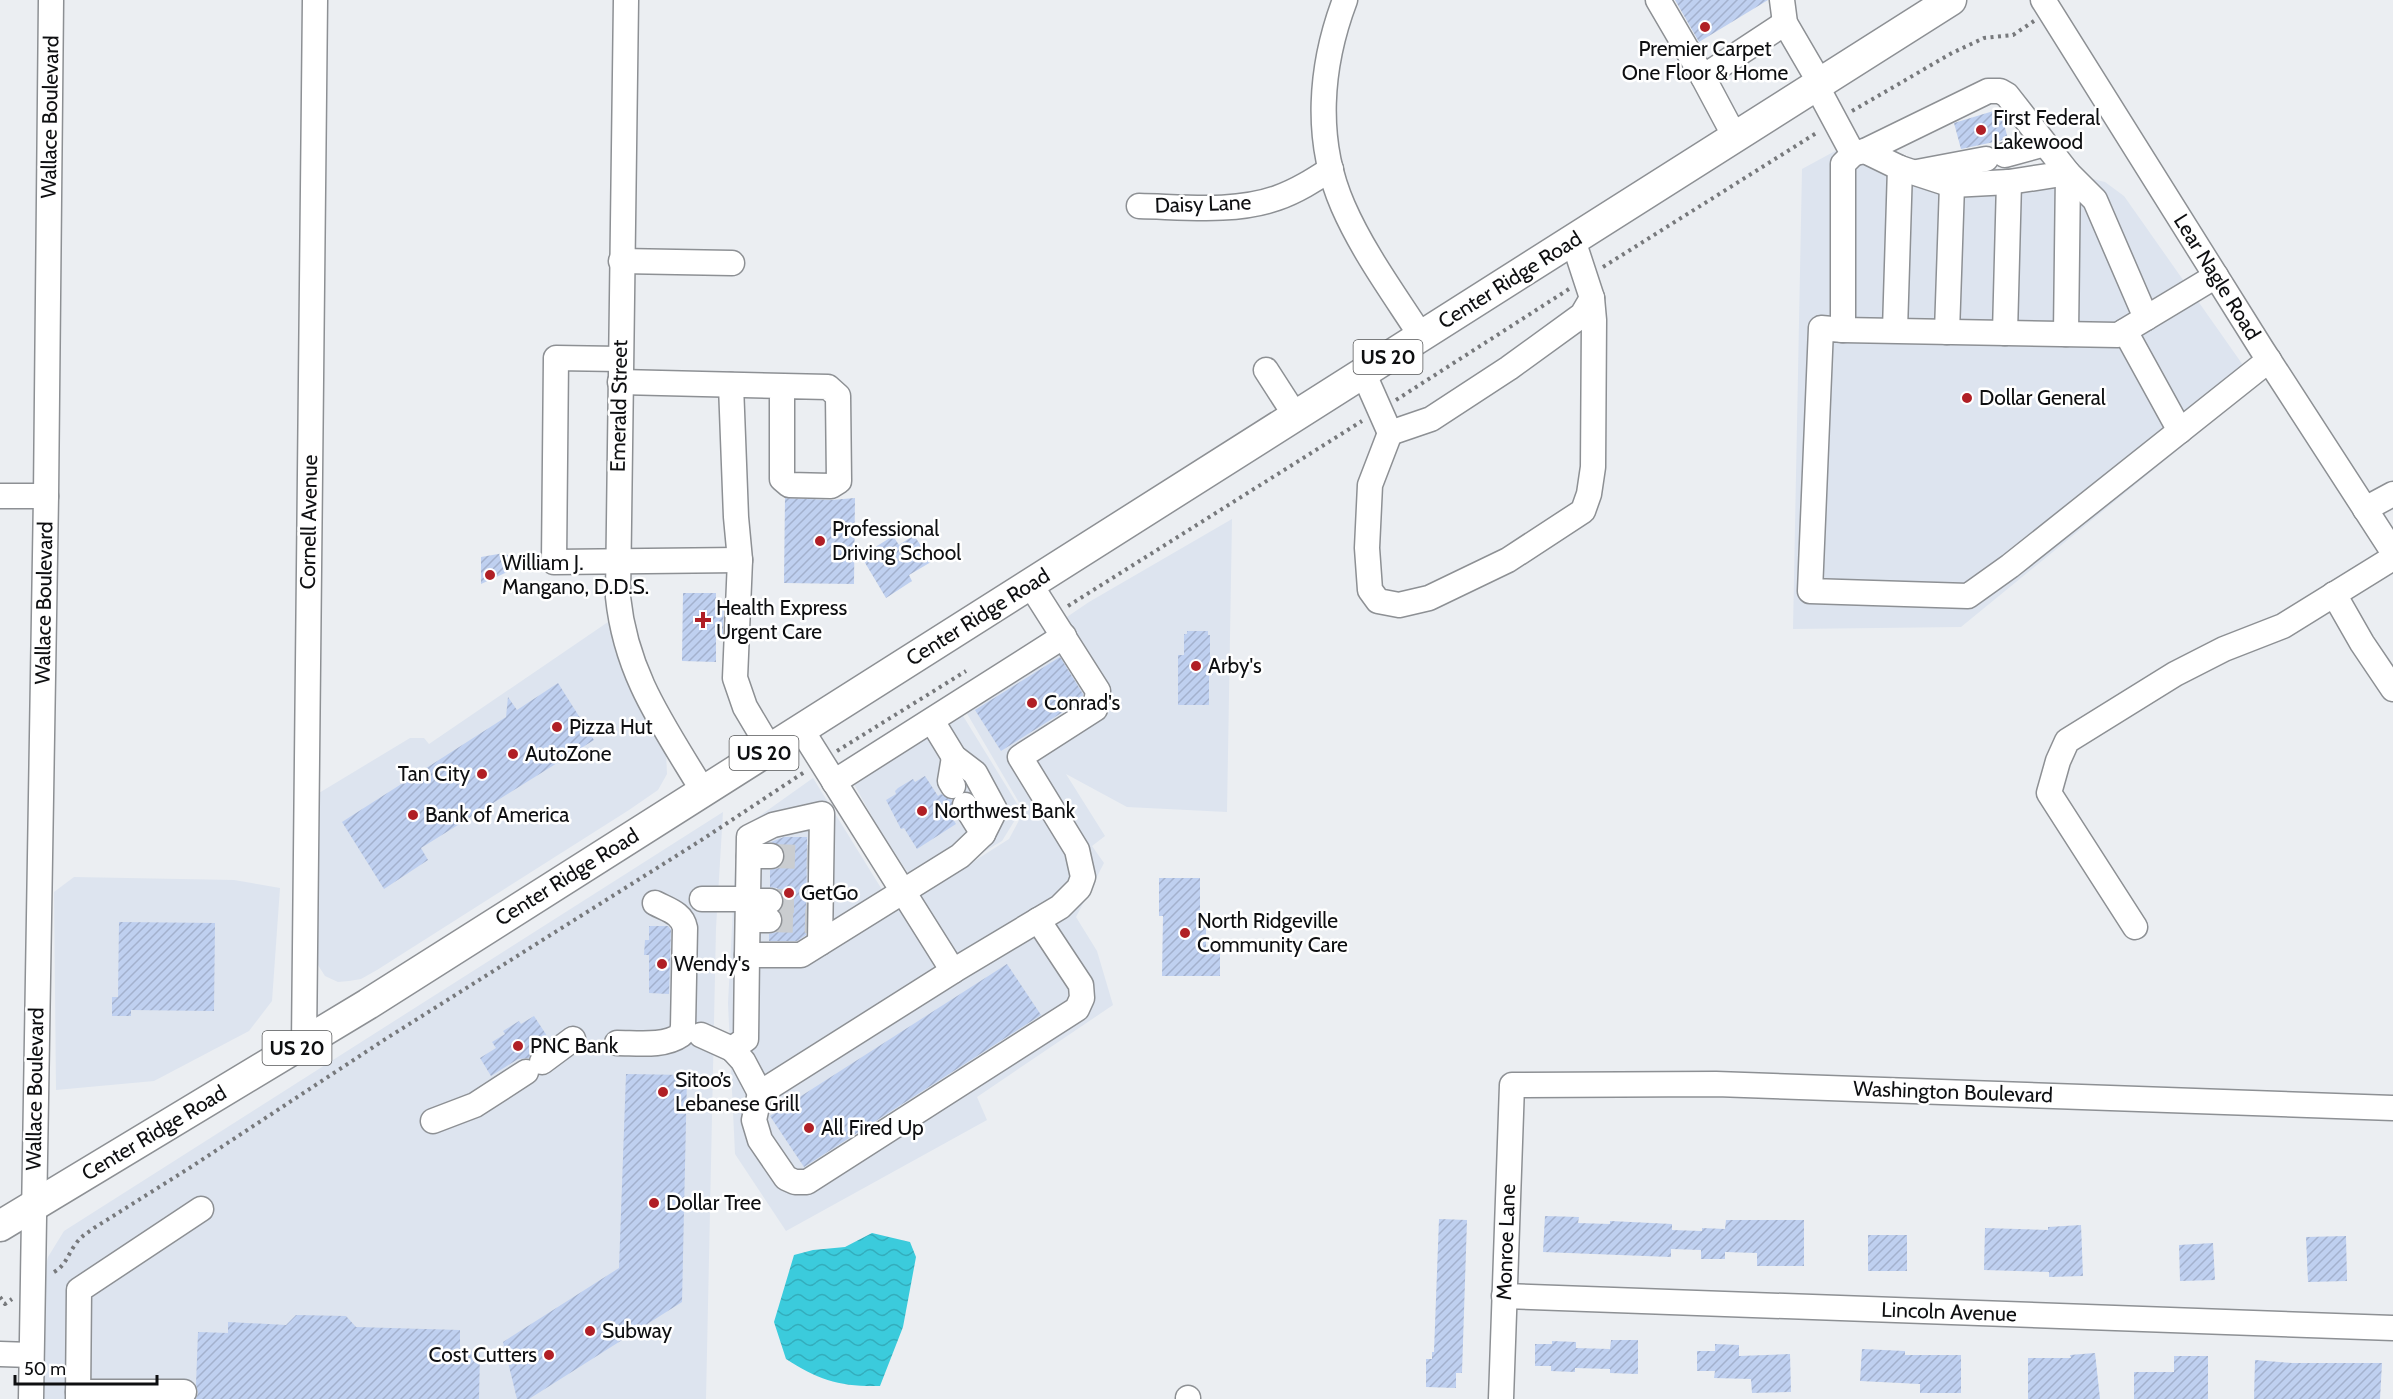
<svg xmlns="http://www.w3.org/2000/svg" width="2393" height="1399" font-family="Cabin,sans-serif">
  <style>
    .built { fill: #dde4ef }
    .water { fill: url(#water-waves) }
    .building { fill: url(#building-hatch) }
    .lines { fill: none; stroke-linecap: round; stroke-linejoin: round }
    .minor-tunnel { stroke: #cacdd0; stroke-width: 24; stroke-dasharray: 24 12; stroke-linecap: butt }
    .minor-casing { stroke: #8d9094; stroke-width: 27 }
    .major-casing { stroke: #8d9094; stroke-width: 33 }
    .path { stroke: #77797c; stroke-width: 4; stroke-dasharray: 3 4.5; stroke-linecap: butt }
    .minor { stroke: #fff; stroke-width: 24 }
    .major { stroke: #fff; stroke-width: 30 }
    .poi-dot { fill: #b01f25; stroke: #fff; stroke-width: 2 }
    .labels { text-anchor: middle; stroke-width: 5; stroke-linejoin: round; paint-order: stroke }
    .shield { fill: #fff; stroke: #565758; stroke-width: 1.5 }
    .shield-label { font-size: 20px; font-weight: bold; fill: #0e0f11 }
    .poi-label { font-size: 21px; fill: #0e0f11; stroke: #fff; text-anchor: start }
    .street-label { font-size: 21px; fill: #0e0f11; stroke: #fff }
  </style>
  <defs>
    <pattern id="water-waves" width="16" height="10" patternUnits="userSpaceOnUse" patternTransform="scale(1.5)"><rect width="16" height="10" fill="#3bcbdc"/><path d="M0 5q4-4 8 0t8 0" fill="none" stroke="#33adbc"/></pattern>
    <pattern id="building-hatch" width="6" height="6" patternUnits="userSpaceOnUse" patternTransform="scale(1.5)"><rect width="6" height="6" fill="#bfd0f0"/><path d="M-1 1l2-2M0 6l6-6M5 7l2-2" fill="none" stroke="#a3b1cd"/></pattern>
  </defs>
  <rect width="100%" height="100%" fill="#ebeef2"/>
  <g class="built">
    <path d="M1861,137l47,26 34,6 139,7 24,6 19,14 133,189 -296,242 -168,2 9,-460z"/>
    <path d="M1232,519l-5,293 -100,-5 -61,-33 39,62 -13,10 12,17 -28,54 21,34 16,54 -136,92 10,23 -201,111 -51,-77 -7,-151 9,-171 76,-54 81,131 30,-16 85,-54 15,-28 -69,-118 134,-91z"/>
    <path d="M608,622l11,39 14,30 33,61 1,22 -9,16 -29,20 -252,160 -16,9 -12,2 -11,1 -13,-6 -9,-14 -2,-166 96,-58h14l5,6z"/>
    <path d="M952,698l69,112 -19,31 -83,49 -43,-66 -32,-58z"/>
    <path d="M723,812l-7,116 -10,471h-667l4,-122 5,-20 16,-26z"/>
    <path d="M74,877l160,3 46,8 -8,113 -23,30 -95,50 -98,9 -2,-198z"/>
  </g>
  <path class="water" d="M872,1233l38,9 6,15 -13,70 -23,59c-39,1 -62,-6 -94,-27l-12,-37 20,-67 19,-5 32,-3z"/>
  <g class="building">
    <path d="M1675,0h93l-69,42z"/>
    <path d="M2000,109l8,30 -47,10 -7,-26z"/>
    <path d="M785,498l46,2 24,-2 -1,86 -70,-1z"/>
    <path d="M914,535l17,27 -22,13 3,6 -26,17 -25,-42 32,-20 6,9z"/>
    <path d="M504,553l21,11 -44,20v-27z"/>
    <path d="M683,593h33v13h8l-1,28h-7v28l-34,-1z"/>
    <path d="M1187,631h21v4h2v22h3v18h-4v30h-31v-50h6v-21h3z"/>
    <path d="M1060,657l23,37 -1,6 -81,51 -26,-41z"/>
    <path d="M558,683l36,57 -173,108 7,12 -44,29 -42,-67 164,-105 2,-20 9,13z"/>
    <path d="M925,776l13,20 3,-2 11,6 1,12 -3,2 6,10 -39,25 -13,-21 -3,1 -15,-29 10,-6 -1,-3 3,-3 15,-9 2,3z"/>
    <path d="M784,837h23l-1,98 -9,6h-28v-7l8,-2 5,-5 1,-8 -3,-8 4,-9 -2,-9 -5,-5 -7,-1v-17l9,-2 6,-11 -2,-9 -12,-6z"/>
    <path d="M1159,878h41v35h6v37h14v26h-58l1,-60h-4z"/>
    <path d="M119,922l96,1 -1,88 -83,-1v6h-19v-19h6z"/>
    <path d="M649,926h19l3,4 -2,64 -20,-1v-38h-5l1,-15h4z"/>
    <path d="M1007,964l34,51 -237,152 -34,-51z"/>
    <path d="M534,1016l15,23 -15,10 -5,9 -11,1 -27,17 -11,-18 16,-10 -4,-6 13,-8 -2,-3 16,-10 2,3z"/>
    <path d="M626,1074l61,1 -5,227 -153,97h-12l-14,-57 116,-74z"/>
    <path d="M1545,1216l34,1 -1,6 32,1v-3l62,3v6l30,1v-3l23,1 1,-9h78v46h-47v-13l-32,-1v7h-24v-9l-30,-1v8l-128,-5z"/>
    <path d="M1439,1219l28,1 -5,153h-6v15l-30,-1v-28h6v-7h2z"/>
    <path d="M2081,1225l2,51 -34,1v-5l-65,-2 1,-42 63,2v-3z"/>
    <rect x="1868" y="1235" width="39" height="36"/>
    <path d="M2346,1236l1,45 -39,1 -2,-45z"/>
    <path d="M2213,1243l2,37 -35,1 -1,-36z"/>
    <path d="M296,1315l50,1 10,11 104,3v21l20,1 -1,47h-283l2,-6 -2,-8 2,-53 30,1v-11l58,3z"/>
    <path d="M1611,1340h27v34l-28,-1v-4l-35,-1v4l-24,-1v-5h-16v-22h17v-3l24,1v6l34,1z"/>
    <path d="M1715,1344l24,1v11l51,-2 1,38 -39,1 -1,-14 -37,-1 1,-7h-18v-20h18z"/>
    <path d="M1862,1349l43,2v4h56v38h-41v-9l-60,-3z"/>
    <path d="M2095,1353l5,46h-72v-41h43l-1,-3z"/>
    <path d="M2174,1356h34v43h-74v-27h40z"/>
    <path d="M2255,1360l37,3h90l-2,36h-126z"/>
  </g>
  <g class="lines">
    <g class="minor-tunnel">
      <path d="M771,856l37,1"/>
      <path d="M770,901h37"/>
      <path d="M769,920l38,1"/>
    </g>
    <g class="minor-casing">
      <g id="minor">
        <path d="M626,0l-8,597c8,78 46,129 85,194"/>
        <path d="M1345,0c-25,66 -31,140 -2,206 20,46 51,88 78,130"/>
        <path d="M1658,0l45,77"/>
        <path d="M1782,0l3,23 35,60"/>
        <path d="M2043,0l218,348 132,204"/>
        <path d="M1816,85l37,69 -10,10v166l275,5 98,-59"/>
        <path d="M1735,137l-32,-60 82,-54"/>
        <path d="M1865,151l123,-60h12l7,4 61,78 -2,161"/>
        <path d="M1855,153l10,-2 35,17 52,17 57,-3 59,-9 27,27 51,118"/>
        <path d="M2005,155l40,-11"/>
        <path d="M1917,172l69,-13"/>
        <path d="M1139,206c46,1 95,7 138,-8 20,-7 37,-18 54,-29"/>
        <path d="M621,261l111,2"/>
        <path d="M1843,330l-22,-2 -11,263 158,5 42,-30 259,-206"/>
        <path d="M1895,330l5,-162"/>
        <path d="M2125,331l55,100"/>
        <path d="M1947,332l5,-147"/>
        <path d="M2005,333l4,-151"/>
        <path d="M620,359l-64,-1 -2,204 186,-2"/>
        <path d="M1266,370l29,45"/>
        <path d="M1363,372l27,61 41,-14 78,-51 73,-53 10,-17 -19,-58"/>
        <path d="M620,382l208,5 10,9 1,85 -8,5 -42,-1 -7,-6v-93"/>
        <path d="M731,385l5,132 4,43 -5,118 10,29 25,42"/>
        <path d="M1390,433l-20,52 -3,63 3,42 8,11 21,4 30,-7 79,-38 75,-49 6,-17 4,-27 1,-147 -2,-22"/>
        <path d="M0,496h46"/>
        <path d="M2365,509l28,-15"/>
        <path d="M2334,594l28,49 31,46"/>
        <path d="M801,729l152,242 107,-64 19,-19 4,-11 -6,-27 -57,-93 75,-48 3,-18 -68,-107"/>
        <path d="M834,782l230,-146"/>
        <path d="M953,786l-3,-5 4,-24"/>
        <path d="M965,805l18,29"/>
        <path d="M749,856h22"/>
        <path d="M702,899h46"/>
        <path d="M748,901h22"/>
        <path d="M748,920h21"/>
        <path d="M2135,927l-86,-134 9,-32 9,-20 108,-67 49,-25 59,-23 110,-68"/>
        <path d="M747,955l2,-118 24,-12 49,-11 -2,129"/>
        <path d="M953,971l-193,122 -6,27 6,20 26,38 9,4h12l270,-173 5,-11 -1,-13 -43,-65"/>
        <path d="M701,1035l31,14"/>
        <path d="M617,1043c20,0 47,4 64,-8l2,-8 2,-99c-3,-15 -17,-18 -30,-25"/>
        <path d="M304,1044l11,-1044"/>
        <path d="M542,1062l31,-23"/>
        <path d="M760,1093l-17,-32 -11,-12 14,-10 1,-84h54l159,-99 23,-22 12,-24 -20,-37 -21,-16 -22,-36"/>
        <path d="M433,1121l42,-16 51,-33"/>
        <path d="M1504,1296l889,32"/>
        <path d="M0,1354l31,1"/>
        <path d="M78,1392h106"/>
        <path d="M31,1399l15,-903 5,-496"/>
        <path d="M78,1399l1,-109 122,-81"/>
        <path d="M1188,1399v-1"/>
        <path d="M1501,1399l11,-314 204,-1 677,24"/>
      </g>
    </g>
    <g class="major-casing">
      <path id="major" d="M0,1226l368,-222 1583,-1004"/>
    </g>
    <g class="path">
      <path d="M1852,111l100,-58 32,-15 29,-3 21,-14"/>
      <path d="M1603,267l215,-135"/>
      <path d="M1396,400l173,-111"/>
      <path d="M1068,606l294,-185"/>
      <path d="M837,751l129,-80"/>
      <path d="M54,1272c12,-7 13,-16 21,-27 5,-8 12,-12 19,-17l97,-61 196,-129 316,-199 103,-68"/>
      <path d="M0,1297l5,7 7,-5"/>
    </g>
    <use href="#minor" class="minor"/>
    <use href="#major" class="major"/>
  </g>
  <g class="poi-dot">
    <circle cx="1705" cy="27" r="6"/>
    <circle cx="1981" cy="130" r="6"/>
    <circle cx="1967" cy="398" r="6"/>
    <circle cx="820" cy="541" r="6"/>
    <circle cx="490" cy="575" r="6"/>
    <path d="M700 611h6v6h6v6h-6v6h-6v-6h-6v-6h6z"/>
    <circle cx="1196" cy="666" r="6"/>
    <circle cx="1032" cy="703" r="6"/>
    <circle cx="557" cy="727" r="6"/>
    <circle cx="513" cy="754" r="6"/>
    <circle cx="482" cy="774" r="6"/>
    <circle cx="922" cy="811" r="6"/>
    <circle cx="413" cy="815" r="6"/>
    <circle cx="789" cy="893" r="6"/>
    <circle cx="1185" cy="933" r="6"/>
    <circle cx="662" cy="964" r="6"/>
    <circle cx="518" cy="1046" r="6"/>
    <circle cx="663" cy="1092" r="6"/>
    <circle cx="809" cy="1128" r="6"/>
    <circle cx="654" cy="1203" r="6"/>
    <circle cx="590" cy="1331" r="6"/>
    <circle cx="549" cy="1355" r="6"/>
  </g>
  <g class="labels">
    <g class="shield">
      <rect x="1353.5" y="340" width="69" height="34" rx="4.5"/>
      <rect x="729.5" y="736" width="69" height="34" rx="4.5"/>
      <rect x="262.5" y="1031" width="69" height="34" rx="4.5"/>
    </g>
    <g class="shield-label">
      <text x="1388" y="364">US 20</text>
      <text x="764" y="760">US 20</text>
      <text x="297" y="1055">US 20</text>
    </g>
    <g class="poi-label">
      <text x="1705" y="56" text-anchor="middle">Premier Carpet<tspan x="1705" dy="24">One Floor &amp; Home</tspan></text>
      <text x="1993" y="125">First Federal<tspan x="1993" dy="24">Lakewood</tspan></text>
      <text x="1979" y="405">Dollar General</text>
      <text x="832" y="536">Professional<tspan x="832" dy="24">Driving School</tspan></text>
      <text x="502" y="570">William J.<tspan x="502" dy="24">Mangano, D.D.S.</tspan></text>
      <text x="716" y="615">Health Express<tspan x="716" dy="24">Urgent Care</tspan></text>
      <text x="1208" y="673">Arby's</text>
      <text x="1044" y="710">Conrad's</text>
      <text x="569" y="734">Pizza Hut</text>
      <text x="525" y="761">AutoZone</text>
      <text x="470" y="781" text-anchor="end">Tan City</text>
      <text x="934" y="818">Northwest Bank</text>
      <text x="425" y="822">Bank of America</text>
      <text x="801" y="900">GetGo</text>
      <text x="1197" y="928">North Ridgeville<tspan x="1197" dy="24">Community Care</tspan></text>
      <text x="674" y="971">Wendy's</text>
      <text x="530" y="1053">PNC Bank</text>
      <text x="675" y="1087">Sitoo’s<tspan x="675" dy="24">Lebanese Grill</tspan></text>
      <text x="821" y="1135">All Fired Up</text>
      <text x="666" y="1210">Dollar Tree</text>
      <text x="602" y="1338">Subway</text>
      <text x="537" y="1362" text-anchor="end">Cost Cutters</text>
    </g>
    <g class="street-label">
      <text transform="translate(50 117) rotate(-89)" y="7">Wallace Boulevard</text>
      <text transform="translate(1203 204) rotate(-2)" y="7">Daisy Lane</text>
      <text transform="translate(2217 277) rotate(58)" y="7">Lear Nagle Road</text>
      <text transform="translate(1510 280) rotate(-32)" y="7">Center Ridge Road</text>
      <text transform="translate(619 406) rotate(-89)" y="7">Emerald Street</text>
      <text transform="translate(309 522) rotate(-89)" y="7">Cornell Avenue</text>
      <text transform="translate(44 603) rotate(-89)" y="7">Wallace Boulevard</text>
      <text transform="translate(978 617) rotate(-32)" y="7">Center Ridge Road</text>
      <text transform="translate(567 877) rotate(-32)" y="7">Center Ridge Road</text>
      <text transform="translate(35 1089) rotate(-89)" y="7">Wallace Boulevard</text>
      <text transform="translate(1953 1092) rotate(2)" y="7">Washington Boulevard</text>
      <text transform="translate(154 1133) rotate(-31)" y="7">Center Ridge Road</text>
      <text transform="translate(1506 1242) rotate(-88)" y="7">Monroe Lane</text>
      <text transform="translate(1949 1312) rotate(2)" y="7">Lincoln Avenue</text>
    </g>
  </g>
  <path d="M15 1375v9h142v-9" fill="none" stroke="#0e0f11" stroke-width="3"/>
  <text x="24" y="1375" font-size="18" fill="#0e0f11" stroke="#ffffff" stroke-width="4.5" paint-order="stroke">50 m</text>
</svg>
